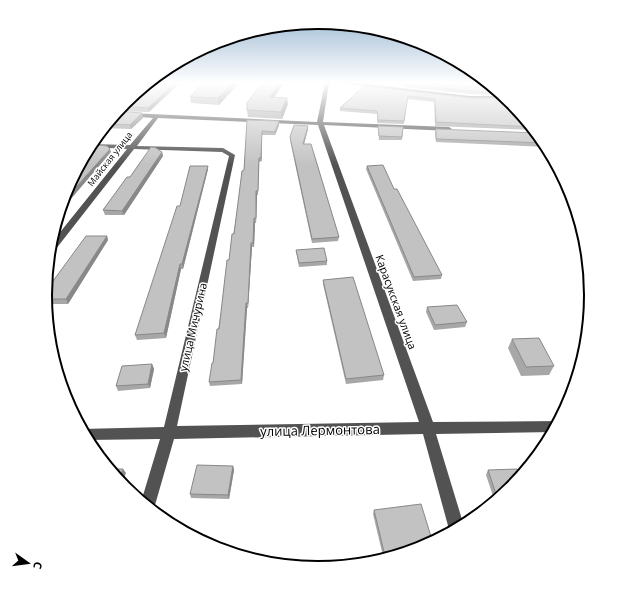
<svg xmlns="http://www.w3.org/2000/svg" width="636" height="591" font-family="'Open Sans',sans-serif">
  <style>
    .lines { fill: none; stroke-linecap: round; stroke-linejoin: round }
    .minor { fill: #525252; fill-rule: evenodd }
    .wall { fill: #a7a7a7 }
    .shaded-wall { fill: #888 }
    .building { fill: #c2c2c2; stroke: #888 }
    .labels { text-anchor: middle; stroke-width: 3; stroke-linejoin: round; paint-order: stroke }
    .far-street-label { font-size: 9px; fill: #000; stroke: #fff }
    .street-label { font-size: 11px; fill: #000; stroke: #fff }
    .near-street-label { font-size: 13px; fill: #000; stroke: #fff }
    .rim { fill: none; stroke: #000; stroke-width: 2 }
  </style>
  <rect width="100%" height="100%" fill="#fff"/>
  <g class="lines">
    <g class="minor">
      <path d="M325,83h4l-6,39 126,5 3,2 -3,2 -125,-6 109,297 127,-1 -6,11 -118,2 28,92 -14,7 -27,-99 -249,5 -21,73 -12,-10 19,-63 -73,1 -6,-11 83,-2 65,-271 -7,-4 -88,-3 -82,105 -3,1v-9l78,-97 -38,-2 1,-3 40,1 23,-27 -25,-2v-2l2,-1 187,9zM158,118l160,7 101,297 -242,4 58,-271 -12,-7 -86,-2z"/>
      <path d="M347,83h11l112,13h33l3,2 -3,2h-33l-121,-16z"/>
    </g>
  </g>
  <g class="wall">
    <path d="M148,83l1,29 -31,-1 7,-9z"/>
    <path d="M203,83h36l-20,22 -28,-2 -1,-6z"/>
    <path d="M262,83h22l-10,14 14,7 -6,15 -34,-2 -1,-7z"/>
    <path d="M406,83h34l-2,2 43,3 12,-1 10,8 -33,-1 -66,-7v-3z"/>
    <path d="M364,86l107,12 41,4 23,28 -100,-4 -1,-24 -27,-3 -3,25 -27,-1v-9l-37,-3v-3z"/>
    <path d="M117,111l26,7 -12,11 -28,-1z"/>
    <path d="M247,120l32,1v4l-4,10h-13v26l-3,1 -1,33h-1l-1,28h-1l-1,24h-2l-4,61h-1l-5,76 -32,2 -1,-4 4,-19 16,-103 15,-90z"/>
    <path d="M378,126l25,1 -1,13h-23z"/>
    <path d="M308,129l-4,15 35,93 -1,4 -26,2 -22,-103v-3z"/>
    <path d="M436,129l101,4 9,11 1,3 -111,-5 -1,-10z"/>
    <path d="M162,152l1,4 -39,59h-19l-2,-5 27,-33z"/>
    <path d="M367,166l27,23 48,86 -1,4 -28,2 -47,-112z"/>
    <path d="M208,169l-25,100h-2l-15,69 -29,2 -2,-5 45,-129z"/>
    <path d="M107,236l1,4 -40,64h-23l-1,-9z"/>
    <path d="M296,250l31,11v4l-28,2z"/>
    <path d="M323,280l61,95 -1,5 -37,4 -23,-100z"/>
    <path d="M427,307l40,15 -2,5 -31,3 -8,-18z"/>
    <path d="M584,338h3l-1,11 -2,7 -6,-9z"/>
    <path d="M512,339l42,27 -5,9 -28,1 -13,-28z"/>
    <path d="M152,364l2,5 -4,19 -32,3 -2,-5z"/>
    <path d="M233,466l1,4 -5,29 -38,-1 -1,-4z"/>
    <path d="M488,470l23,19 -16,13 -9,-27z"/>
    <path d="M374,510l59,33 -11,5 -8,3 -31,5 -10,-42z"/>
  </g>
  <g class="shaded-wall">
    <path d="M175,83h5l-31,29 -1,-4z"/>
    <path d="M233,83h6l-20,22 -1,-7z"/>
    <path d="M280,83h4l-14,20v-6z"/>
    <path d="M287,98l1,6 -6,15 -1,-7z"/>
    <path d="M142,113l1,5 -12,11 -1,-4z"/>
    <path d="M279,121v4l-4,10v-3z"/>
    <path d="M308,126v3l-5,19v-4z"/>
    <path d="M110,149l1,3 -52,61 3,-10z"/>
    <path d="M162,152l1,4 -39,59 -2,-4z"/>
    <path d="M208,166v3l-25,100 -1,-5z"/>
    <path d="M256,191l1,4 -1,28z"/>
    <path d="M254,218l1,5 -1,24 -1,-4z"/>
    <path d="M107,236l1,4 -40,64 -2,-5z"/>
    <path d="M251,243l1,4 -4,61v-5z"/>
    <path d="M180,264l1,5 -15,69 -2,-5z"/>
    <path d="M246,303l1,5 -5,76 -1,-4z"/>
    <path d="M152,364l2,5 -4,19 -2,-4z"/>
    <path d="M233,466l1,4 -5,29 -1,-4z"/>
    <path d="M123,469l3,4 -5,12 -3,-4z"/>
  </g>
  <g class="building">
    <path d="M148,83h27l-27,25 -27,-2 4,-4z"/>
    <path d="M203,83h30l-15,15 -28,-1z"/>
    <path d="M262,83h18l-10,14 17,1 -6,14 -34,-2v-7z"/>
    <path d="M406,83h32l-2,1 45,4 12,-1 6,5 -28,-1 -67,-7z"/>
    <path d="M364,86l107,12h35l6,4 20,25 -96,-5 -1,-23 -27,-3 -4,25 -26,-1 -1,-9 -37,-3z"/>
    <path d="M117,111l25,2 -12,12 -23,-1z"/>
    <path d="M247,120l32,1 -4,11 -13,-1 -1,27h-2l-1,33h-2v27h-2l-1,25h-2l-3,60h-2l-5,77 -32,2 3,-19h1l4,-34h2l8,-69h2l3,-26h2l8,-63 2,-1z"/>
    <path d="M294,125l14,1 -5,18h8l28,93 -27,2 -22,-102z"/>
    <path d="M378,126l25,1 -1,10 -23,-1z"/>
    <path d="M436,129l101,4 8,10 -109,-4z"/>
    <path d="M97,145l10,1 3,3 -48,54 3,-12 16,-29z"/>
    <path d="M151,147l5,1 6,4 -40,59 -19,-1 24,-33h3z"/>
    <path d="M383,165l11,24h3l45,86 -28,2 -47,-111z"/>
    <path d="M190,166h18l-26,98h-2l-16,69 -29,2 42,-129h3z"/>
    <path d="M86,236h21l-41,63h-21v-7z"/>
    <path d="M324,248l3,13 -28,2 -3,-13z"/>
    <path d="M353,277l31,98 -38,4 -23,-99z"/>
    <path d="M457,305l10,17 -32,3 -8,-18z"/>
    <path d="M539,338l15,28 -28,1 -14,-28z"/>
    <path d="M584,338h3v5z"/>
    <path d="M152,364l-4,20 -32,2 6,-20z"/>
    <path d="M197,465l36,1 -5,29 -38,-1z"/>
    <path d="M108,469h15l-5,12z"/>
    <path d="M517,469l3,9 -9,11 -13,11 -10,-30z"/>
    <path d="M421,504l12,39 -5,2 -44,7 -10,-42z"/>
  </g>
  <linearGradient id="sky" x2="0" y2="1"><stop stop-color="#8baccb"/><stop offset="0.5" stop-color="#fff"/><stop offset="1" stop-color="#fff" stop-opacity="0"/></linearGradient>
  <rect width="636" height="165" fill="url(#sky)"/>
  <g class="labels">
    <g class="far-street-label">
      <text transform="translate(110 159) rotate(-52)" y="3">Майская улица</text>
    </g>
    <g class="street-label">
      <text transform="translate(396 302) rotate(70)" y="4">Карасукская улица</text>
      <text transform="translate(193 327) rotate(-77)" y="4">улица Мичурина</text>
    </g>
    <g class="near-street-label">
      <text transform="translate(320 430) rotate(-1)" y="5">улица Лермонтова</text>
    </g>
  </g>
  <path d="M0 0H636V591H0ZM52 295a266 266 0 1 1 532 0a266 266 0 1 1-532 0Z" fill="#fff" fill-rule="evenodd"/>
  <path class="rim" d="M52 295a266 266 0 1 1 532 0a266 266 0 1 1-532 0Z"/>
  <g transform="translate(28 563) rotate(104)" stroke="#ffffff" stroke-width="3" paint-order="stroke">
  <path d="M0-3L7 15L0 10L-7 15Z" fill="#000000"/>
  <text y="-6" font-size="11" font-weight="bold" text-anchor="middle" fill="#000000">С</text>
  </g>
</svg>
